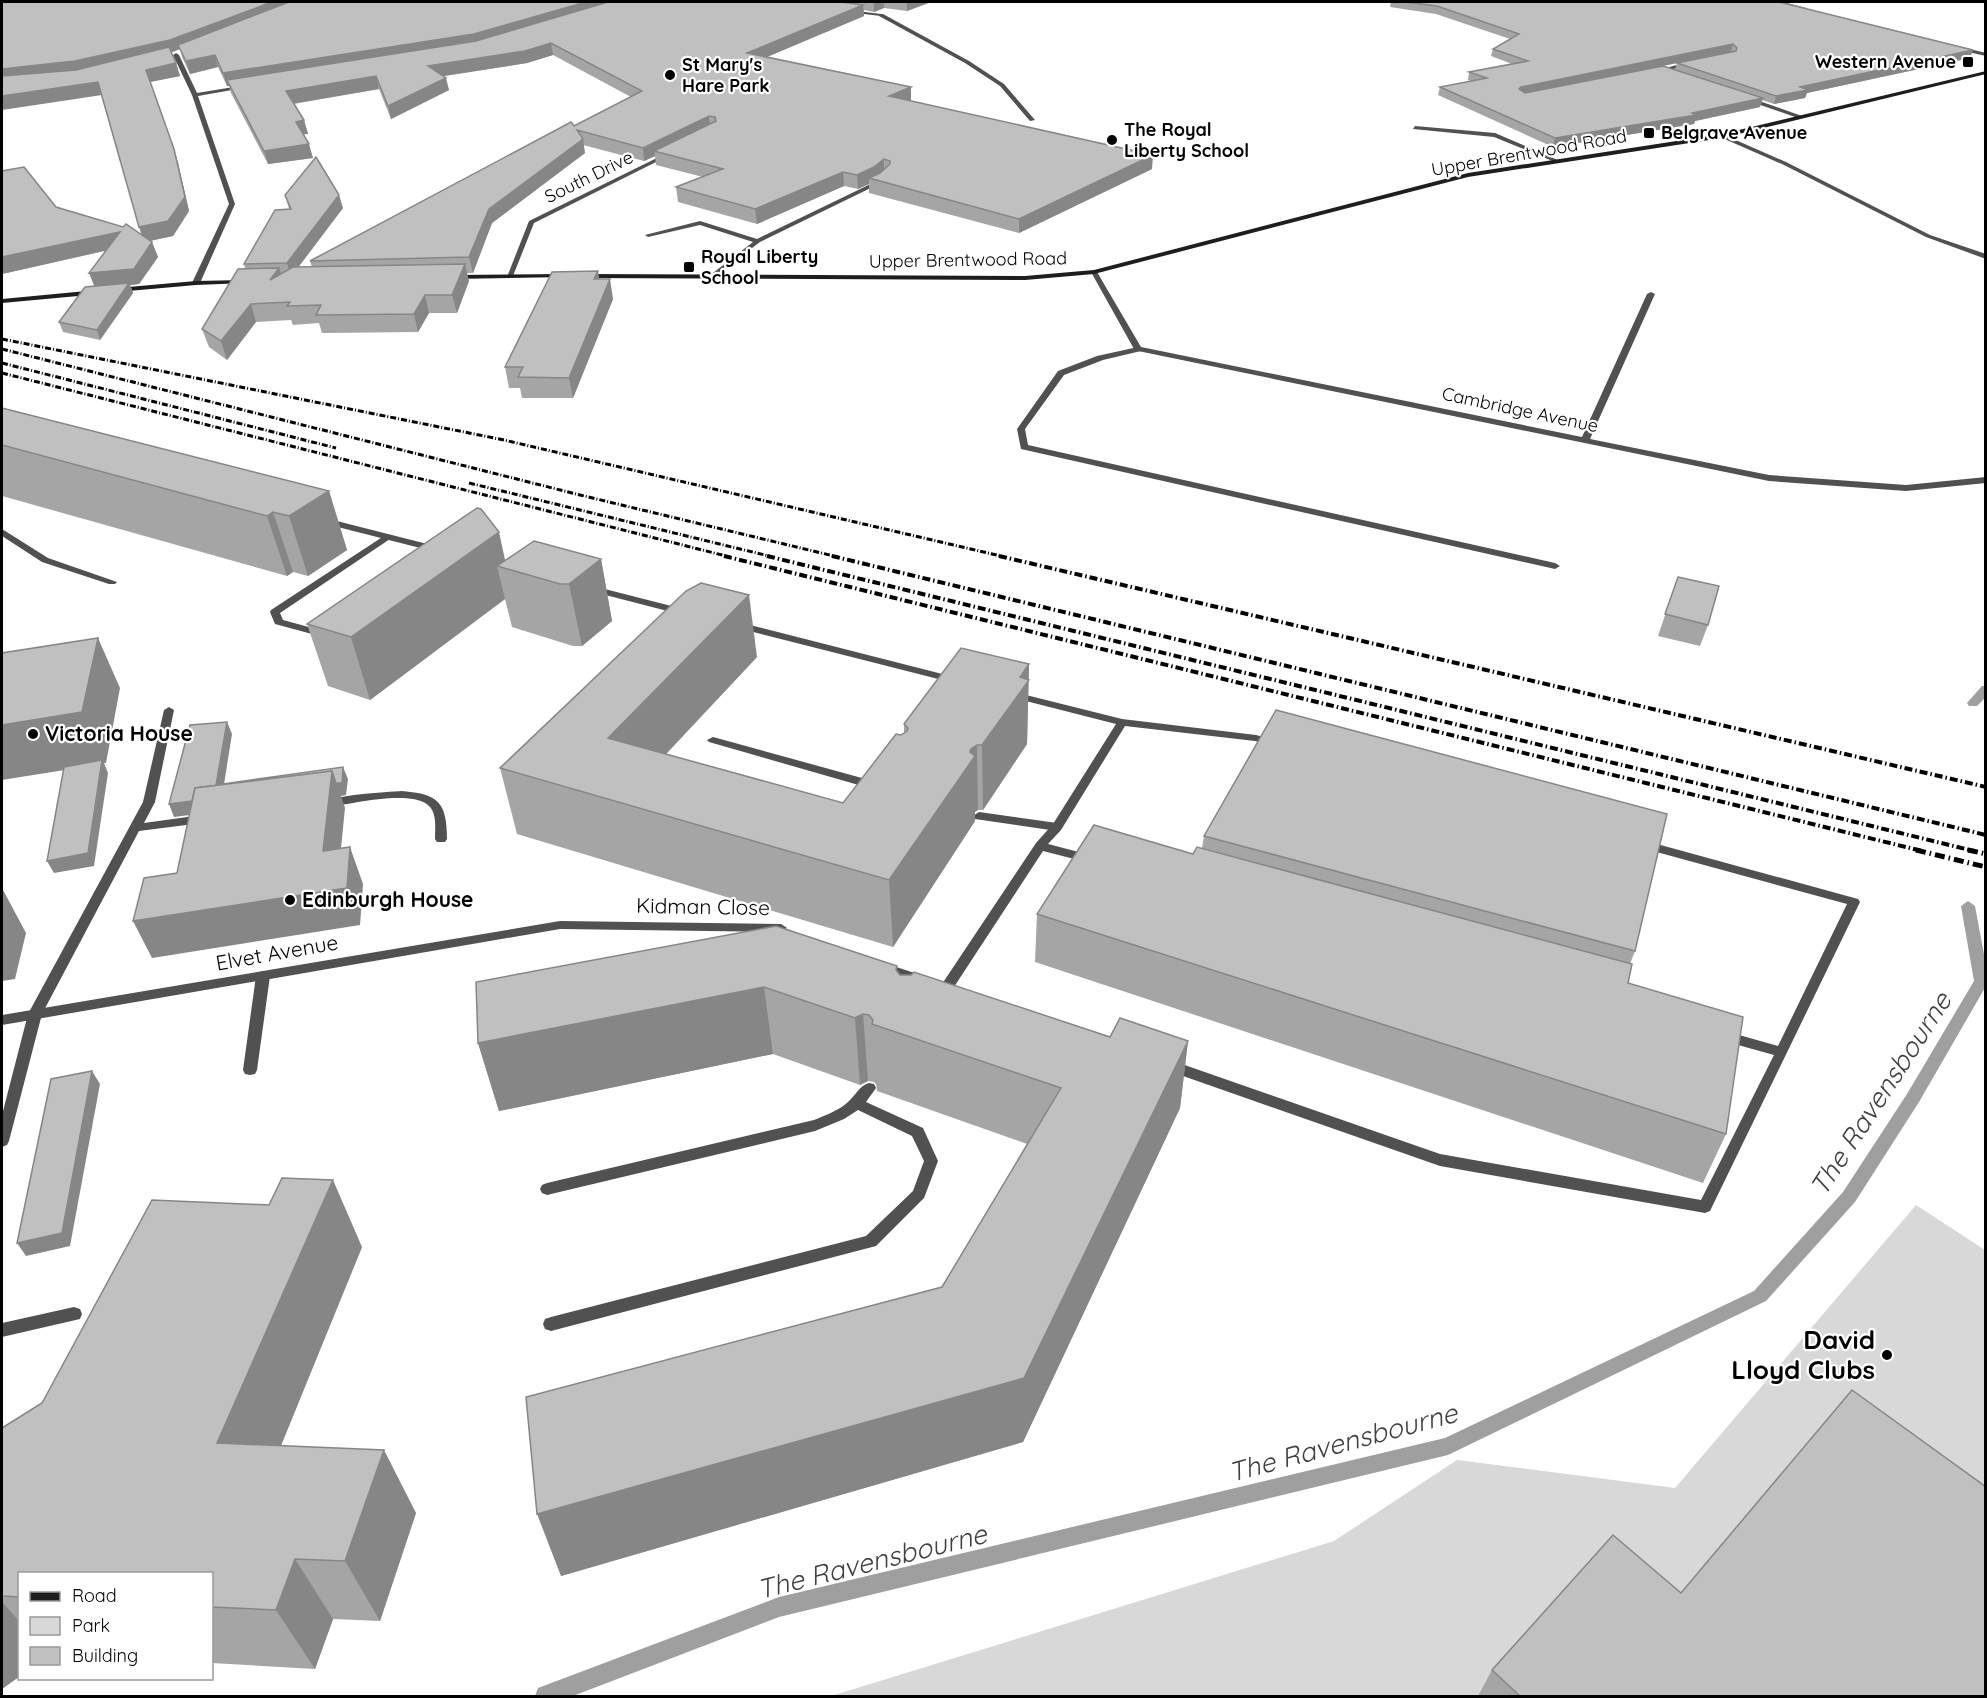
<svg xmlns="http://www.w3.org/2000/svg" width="1987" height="1698" font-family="Quicksand,sans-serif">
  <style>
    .green { fill: #d8d8d8 }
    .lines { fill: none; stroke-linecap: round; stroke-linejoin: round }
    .stream { fill: #9f9f9f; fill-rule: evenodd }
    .lane { fill: #515151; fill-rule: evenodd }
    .street { fill: #515151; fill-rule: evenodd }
    .secondary { fill: #1e1e1e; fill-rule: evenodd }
    .rail-far2 { stroke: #000; stroke-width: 3; stroke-dasharray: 6 2 1 2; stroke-linecap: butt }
    .rail-far1 { stroke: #000; stroke-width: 4; stroke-dasharray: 8 3 1.5 3; stroke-linecap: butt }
    .rail { stroke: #000; stroke-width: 5; stroke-dasharray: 10 4 1.5 4; stroke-linecap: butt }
    .wall { fill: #a5a5a5; fill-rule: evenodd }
    .shaded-wall { fill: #868686 }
    .building { fill: #c0c0c0; stroke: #868686; stroke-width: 1.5 }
    .poi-dot { fill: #000; stroke: #fff; stroke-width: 2 }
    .labels { text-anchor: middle; stroke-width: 4.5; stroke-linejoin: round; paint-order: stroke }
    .far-poi-label { font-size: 18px; font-weight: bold; fill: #000; stroke: #fff; text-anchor: start }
    .far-street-label { font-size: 18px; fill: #000; stroke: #fff }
    .poi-label { font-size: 21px; font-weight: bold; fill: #000; stroke: #fff; text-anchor: start }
    .street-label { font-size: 21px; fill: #000; stroke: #fff }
    .near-poi-label { font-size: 26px; font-weight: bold; fill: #000; stroke: #fff; text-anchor: end }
    .near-water-label { font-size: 27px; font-style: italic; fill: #404040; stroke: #fff }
  </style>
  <rect width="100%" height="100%" fill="#fff"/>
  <path class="green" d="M1916,1205l69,45v446h-1154l503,-155 123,-81 218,28z"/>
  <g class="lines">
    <g class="stream">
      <path d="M1982,686h4v11l-9,9h-8l-2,-3z"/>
      <path d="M1968,901l7,5 11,59v21l-67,116 -64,100 -89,99 -318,154 -669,162 -206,79h-38l3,-8 8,-3 233,-88 666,-159 309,-147 89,-99 64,-98 67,-113 -13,-75z"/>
    </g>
    <g class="lane">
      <path d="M879,14h4l86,47 35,23 31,36 -5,1 -30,-35 -35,-23 -86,-47z"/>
      <path d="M883,178l2,3 -125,61 -49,37 -4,-2 2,-1 44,-34 -53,-17 -52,12 -3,-2 55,-14 57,18z"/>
      <path d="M1138,347h3v4l-38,9 -39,15 -39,54 3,16 527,118 5,3 -5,3 -534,-120 -4,-20 41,-58 39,-15z"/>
      <path d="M2,529l46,29 69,24 -2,2h-6l-67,-22 -40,-26z"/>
      <path d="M387,534l3,1v4l-110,74 3,7 44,12v4l-4,1 -48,-13 -5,-12 1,-2z"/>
      <path d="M169,707l5,3 -19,92 -11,21 58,-8 6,4 -6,4 -63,8 -97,183 -33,127 -2,4 -5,2v-32l26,-101 115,-212 21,-92z"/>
      <path d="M713,737l167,46 2,3 -6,4 -167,-48 -2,-2z"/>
      <path d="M402,791c36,3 45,11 45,48l-2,3h-8l-2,-3c0,-10 2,-24 -5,-32 -15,-19 -82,-3 -104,1l-6,-4c10,-9 66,-12 82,-13z"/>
      <path d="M979,812l78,11 6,4 -6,4 -82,-12 -2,-3z"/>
      <path d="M263,971l5,2 2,3 -13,94 -2,4 -5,1 -5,-1 -2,-4 13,-94 2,-3z"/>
      <path d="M869,1083l5,1 2,4 -10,14 57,26 15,33 -14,37 -48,48 -325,85 -6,-2 -2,-5 2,-5 6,-2 315,-81 47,-45 11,-30 -12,-25 -54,-26 -14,9 -29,12 -268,64 -5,-2 -2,-4 2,-4 5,-2 267,-63c12,-5 24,-9 34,-18 7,-6 12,-17 21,-19z"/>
      <path d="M74,1307l6,2 2,5 -2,5 -78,18v-14z"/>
    </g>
    <g class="street">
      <path d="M1777,2h6l23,6 -2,1z"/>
      <path d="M849,10l32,4 2,1 -2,1 -34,-4z"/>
      <path d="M1957,46l29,7v3l-31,-7z"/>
      <path d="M176,53l3,2 18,38 49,-8 3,2 -51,9 37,108 -35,79 -4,2 -4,-2 37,-79 -37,-109 -19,-40z"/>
      <path d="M1692,61l2,3 -33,8 -3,-2z"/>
      <path d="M1748,97l54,19 1,1 -5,1 -52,-18z"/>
      <path d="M1415,126l80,7 65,28 -5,1 -61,-25 -81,-8z"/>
      <path d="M1722,134l64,28 144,73 56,19v5l-60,-22 -144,-73 -62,-27z"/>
      <path d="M667,153l5,1 -138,69 -21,53 -6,1 22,-56z"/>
      <path d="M1092,271l5,1 44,75 441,90 65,-143 4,-2 4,2 -65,145 179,36 137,10 80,-8v6l-80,8 -137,-10 -631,-130 -4,-2 -43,-77z"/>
      <path d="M325,518l114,29 2,2 -5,3 -114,-29v-4z"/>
      <path d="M593,586l94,24 1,2 -5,3 -93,-24 -2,-2z"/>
      <path d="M738,622l220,56 1,2 -5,3 -220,-56 -1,-2z"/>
      <path d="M1014,692l108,27 134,16 21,6 2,2 -6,3 -18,-5 -130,-15 -64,104 -13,14 46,12 2,3 -2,3 -4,1 -47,-12 -91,139h-10l-2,-3 96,-144 17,-19 63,-100 -106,-27 -1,-2 1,-2z"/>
      <path d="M1646,841l212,58 2,3 -150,309 -5,2 -265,-47 -274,-96 -2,-4 2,-4 5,-1 5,1 264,92 261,46 73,-145 -54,-15 -2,-4 2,-4 5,-1 53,15 69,-142 -205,-56 -2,-3z"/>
      <path d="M560,921l221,3 6,4 -6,4 -221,-3 -558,96v-10z"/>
      <path d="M884,963l43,14 2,3 -2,3 -5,2 -43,-14 -2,-3 2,-3z"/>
    </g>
    <g class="secondary">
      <path d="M1986,71v3l-264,64 -254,39 -374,97 -69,6 -443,-2 -4,-2 4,-2 443,2 69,-6 374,-97 254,-39z"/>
      <path d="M565,274l2,1v2l-114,2 -4,-2 4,-2z"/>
      <path d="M244,280l2,1v2l-50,2 -79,7 -4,-2 4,-2 79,-7z"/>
      <path d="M97,290h3v4l-98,9v-4z"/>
    </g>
    <g class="rail-far2">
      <path d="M2,339l502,101 501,117"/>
      <path d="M2,349l578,146 258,62"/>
      <path d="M2,363l334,85"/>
      <path d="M2,373l728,184"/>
      <path d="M469,483l304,74"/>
    </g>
    <g class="rail-far1">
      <path d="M724,556l1198,295"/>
      <path d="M767,556l1207,295"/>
      <path d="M832,556l1154,279"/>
      <path d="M999,556l987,231"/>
    </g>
    <g class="rail">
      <path d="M1916,850l70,17"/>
      <path d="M1968,850l18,4"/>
    </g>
  </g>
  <g class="wall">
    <path d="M2,2h929l-24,9 -23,-3 -10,4 -10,-2v6l-97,41 144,30v13l-2,1 243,68 -133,64 -150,-40v-9l-11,5 -14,-3 -87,38 -79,-22 -2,-15 27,-10 -47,-12 -1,-9 -11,5 -61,-16 2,8 -93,70 -19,50h-6l2,8 -12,32h-28l-11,19 -96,1 -3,-10 -26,2 -2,-5 -35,2 -29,38 -18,-13 -7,-18 43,-61 -1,-4 45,-55 -4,-14 58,13 -45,59h14l-2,-6 321,-164 -78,-42 -26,8 -83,13 5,14 -58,29 -12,-30 -85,15 10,16 4,14h-5l10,24 -45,6 -37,-71 -2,-7h-2l-9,-19 -28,7 -8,-17 -2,-8 -9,3 5,11 4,13 -30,6 28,81 11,48 -16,25 -23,5 2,1 6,15 -19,27 -9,1 3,8 -33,47 -37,-8 -4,-10 35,-35 11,-36 -103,23v-103l54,36 86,28 -41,-140z"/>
    <path d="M1391,2h388l194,48 -3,8 -163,35 -2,5 -31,6 -12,-4 -2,7 -65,14 -1,3 -141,23 -115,-52 2,-8 31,-6 -3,-1 1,-8 43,-8 -21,-8 2,-7 17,-10 -74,-25 -46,-7zM1677,63l-2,7 -78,9z"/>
    <path d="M598,271l1,8 14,20 -40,99h-51l-2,-10h-11l-4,-21z"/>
    <path d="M2,408l327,83 18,59 -39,26 -15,-4 -6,4 -285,-80z"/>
    <path d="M601,559l11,62 -30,25h-9l-61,-19 -7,-28 -135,101 -42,-14 -21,-62 198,-63z"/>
    <path d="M1678,577l30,48 -8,21 -42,-10z"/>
    <path d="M757,657l-91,97 177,49 58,-68 3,-2v-9l125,-60 -2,80 -44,66h-5l-3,2v9l-82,126 -376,-113 -17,-66z"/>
    <path d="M1204,836l431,115 -5,13 -2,19 98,151 -23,49 -668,-221 2,-48 156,-60 9,-6z"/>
    <path d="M897,972l3,3 210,62 78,4 -8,67 -157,334 -462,134 381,-289 85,-143 -150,-53 -1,-7 -2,-2 -6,-1 -8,4 -87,-31 -274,57 -21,-68 -2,-61z"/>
    <path d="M362,1247l-81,199 135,67 -36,108 -47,-2 -18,50 -103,-6v-89h-192v102l-18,13v-261z"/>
    <path d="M1681,1593l305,103h-508l14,-26z"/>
  </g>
  <g class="shaded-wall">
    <path d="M272,2h33l-127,43 2,4 -7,3 -93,22 -78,8v-13z"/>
    <path d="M586,2h41l-150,44 -250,34 2,6h-2l-4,-13z"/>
    <path d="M874,2h10v6l-10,4z"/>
    <path d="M907,2h24l-24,9z"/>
    <path d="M863,5l1,11 -116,49 -1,-12z"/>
    <path d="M551,43l2,12 -26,8 -96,15 -3,-12z"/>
    <path d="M1733,44l-2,8 -211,43 -1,-6 2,-2z"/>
    <path d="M1973,50l-3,8 -163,35 -2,5 -31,6 2,-8 24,-9z"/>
    <path d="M215,55l3,12 -28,7 -4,-13z"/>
    <path d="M176,63l4,13 -30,6 -4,-12z"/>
    <path d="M376,76l3,13 -89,15 -4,-13z"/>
    <path d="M446,78l3,12 -58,29 -3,-13z"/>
    <path d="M98,82l4,13 -100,15v-14z"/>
    <path d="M911,87v13l-22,9v-13z"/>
    <path d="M1763,98l-3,9 -65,14 -1,3 -141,23 2,-9 137,-25z"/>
    <path d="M709,116l1,13 -56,22 1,5 -11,5 -1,-13z"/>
    <path d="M304,120l4,14 -9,1 -3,-13z"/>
    <path d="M583,139l2,14 -93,70 -19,50 -4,-16 20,-48z"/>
    <path d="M309,144l4,14 -45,6 -4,-13z"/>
    <path d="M174,149l4,14 11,48 -16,25 -29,6 -5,-15z"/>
    <path d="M1153,155l-1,14 -133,64v-14z"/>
    <path d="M884,159v14l-15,5v6l-11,5 -1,-14z"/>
    <path d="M843,172l1,14 -87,38 -2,-15z"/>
    <path d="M339,195l4,13 -52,69 -4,-14z"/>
    <path d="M120,232l5,14 -123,28v-17z"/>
    <path d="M152,242l6,15 -19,27 -9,1 3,8 -33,47 -3,-10 -2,-42 -6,-15z"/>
    <path d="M465,264l4,17 -12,32 -5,-18z"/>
    <path d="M279,268l6,17 -15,-5z"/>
    <path d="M598,271l3,20 -7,-12z"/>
    <path d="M610,279l3,20 -40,99 -4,-20z"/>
    <path d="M425,295l4,18 -11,19 -4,-18z"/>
    <path d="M251,304l5,18 -29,38 -6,-19z"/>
    <path d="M329,491l18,59 -39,26 -19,-60z"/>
    <path d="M273,512l20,60 -6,4 -20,-60z"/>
    <path d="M499,532l8,37 -10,-3 8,33 -135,101 -19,-63z"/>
    <path d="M601,559l11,62 -30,25 -13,-62z"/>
    <path d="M749,595l8,62 -137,146 -12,-65z"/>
    <path d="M98,638l22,50 -14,75h-2l4,10 -14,93 -40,7 -7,-12 55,-97 -100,16v-55z"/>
    <path d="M1029,664l-2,80 -44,66 -1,-65 38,-68z"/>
    <path d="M227,722l5,12 -10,63 -6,-12z"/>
    <path d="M977,745l1,65 -3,2v9l-82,126 -4,-67 81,-128 1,-3z"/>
    <path d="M343,767l5,12 -2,16 -5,1 4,12 -8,80 -14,-37 6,-54 -155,20 -5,-13 163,-33z"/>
    <path d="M350,847l13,37 -3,41 -208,33 -19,-37z"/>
    <path d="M2,888l24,45 -11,46 -13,2z"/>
    <path d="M764,987l9,67 -274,57 -21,-68z"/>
    <path d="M863,1014l5,67 -8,4 -5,-67z"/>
    <path d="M1188,1041l-8,67 -157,334 -462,134 -24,-62 487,-136z"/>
    <path d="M92,1071l8,13 -30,162 -44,10 -9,-13z"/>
    <path d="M333,1180l29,67 -106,259 -39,-63z"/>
    <path d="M384,1450l32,63 -36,108 -35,-60z"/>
    <path d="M295,1559l38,60 -18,50 -39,-59z"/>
    <path d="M2,1602l18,20v54l-18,13z"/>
  </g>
  <g class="building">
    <path d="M2,2h270l-102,38 -95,21 -73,8z"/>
    <path d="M289,2h297l-112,32 -251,39 -8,-18 -29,6 -8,-16z"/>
    <path d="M608,2h233l22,3 -116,48 164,34 -22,9 264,59 -134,64 -150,-41 11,-5 10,-9v-3l-6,-2 -10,8 -17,8 -14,-3 -88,37 -79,-22 47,-18 -69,-18 62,-30 -1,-4 -6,-1 -66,32 -66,-18 6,9 -94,70 -20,48 -159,4 261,-139 3,4 68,-35 -91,-48 -26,8 -97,15 18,12 -58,28 -12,-30 -90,15 18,29 -8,2 13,22 -45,7 -37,-71 249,-39z"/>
    <path d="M1405,2h374l194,48 -173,37 8,3 -32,6 -99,-33 59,-12 1,-3 -4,-4 -212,43 -2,2 6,4 138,-27 100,32 -71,15 4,2 -141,23 -115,-51 47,-9 -18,-6 59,-11 -35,-12 26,-15 -82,-28z"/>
    <path d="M169,47l7,16 -30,7 28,79 11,48 -17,24 -29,6 -41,-145 -96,14v-20l74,-6z"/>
    <path d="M316,157l23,38 -52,68 -43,1 31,-54 16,-1 -6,-14z"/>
    <path d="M24,167l32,40 67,20 3,-3 26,18 -18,27 -45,4 31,-41 -118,25v-86z"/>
    <path d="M465,264l-13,31h-27l-11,19 -98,1 5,-10 -34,1 3,-4 -39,2 -30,37 -19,-12 36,-60 41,-1 -9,12 23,-13z"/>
    <path d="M598,271l-4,8h16l-41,99 -51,-1 5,-10h-18l47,-95z"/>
    <path d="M129,283l-32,47 -38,-8 26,-35z"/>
    <path d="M2,408l327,83 -40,25 -16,-4 -6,4 -265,-71z"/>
    <path d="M477,508l4,1 18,23 -148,105 -44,-13z"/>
    <path d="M534,541l67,18 -32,25h-9l-63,-18z"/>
    <path d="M1678,577l41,9 -11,39 -43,-11z"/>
    <path d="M701,583l48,12 -141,143 235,65 53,-69 5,1 6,-4 1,-3 -4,-4 57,-76 68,16 -9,13 9,3 -47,65h-5l-6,4 -1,3 5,4 -86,124 -389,-112 186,-177z"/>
    <path d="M98,638l-16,74 -80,13v-72z"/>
    <path d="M1276,710l391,104 -32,137 -431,-115z"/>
    <path d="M227,722l-11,63 127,-18 -1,16h-6l-4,-12 -137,17 -3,13 -23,3 21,-79z"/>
    <path d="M102,760l-14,93 -41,8 17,-94z"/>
    <path d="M332,771l-9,80 27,-4 -3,41 -214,33 11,-43 33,-5 18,-85z"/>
    <path d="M1094,825l99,29 4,-7 435,117 -4,19 115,34 -17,117 -689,-220z"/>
    <path d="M776,926l121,40 -1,4 4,5h11l3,-3 196,65 10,-19 68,23 -164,337 -487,136 -11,-117 416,-110 119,-199 -189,-64 1,-4 -4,-5 -6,-1 -8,4 -91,-31 -286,56 -2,-61z"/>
    <path d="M92,1071l-30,162 -45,10 34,-164z"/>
    <path d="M282,1178l51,2 -116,263 167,7 -39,111 -50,-2 -19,51 -64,-3v-33h-192v23l-18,-1v-168l40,-25 110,-203 117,5z"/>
    <path d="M1852,1390l134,97v209h-466l-28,-26 121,-135 68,58z"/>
  </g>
  <g class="poi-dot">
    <rect x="1962" y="56" width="12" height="12" rx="3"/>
    <circle cx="670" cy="75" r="6"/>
    <rect x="1643" y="127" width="12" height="12" rx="3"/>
    <circle cx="1112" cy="140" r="6"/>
    <rect x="683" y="261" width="12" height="12" rx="3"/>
    <circle cx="33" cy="734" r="6"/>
    <circle cx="290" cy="900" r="6"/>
    <circle cx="1887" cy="1355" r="6"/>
  </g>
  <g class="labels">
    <g class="far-poi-label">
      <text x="1956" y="68" text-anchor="end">Western Avenue</text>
      <text x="682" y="71">St Mary's<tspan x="682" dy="21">Hare Park</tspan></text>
      <text x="1124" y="136">The Royal<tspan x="1124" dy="21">Liberty School</tspan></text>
      <text x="1661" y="139">Belgrave Avenue</text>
      <text x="701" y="263">Royal Liberty<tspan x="701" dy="21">School</tspan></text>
    </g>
    <g class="far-street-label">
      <text transform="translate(1529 153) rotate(-10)" y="6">Upper Brentwood Road</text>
      <text transform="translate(589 177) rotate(-26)" y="6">South Drive</text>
      <text transform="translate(968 260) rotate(-1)" y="6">Upper Brentwood Road</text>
      <text transform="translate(1520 410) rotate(12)" y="6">Cambridge Avenue</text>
    </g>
    <g class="poi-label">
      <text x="45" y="741">Victoria House</text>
      <text x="302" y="907">Edinburgh House</text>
    </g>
    <g class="street-label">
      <text transform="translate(703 907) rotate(1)" y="7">Kidman Close</text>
      <text transform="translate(277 953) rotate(-10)" y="7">Elvet Avenue</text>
    </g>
    <g class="near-poi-label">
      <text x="1875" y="1349">David<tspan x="1875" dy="30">Lloyd Clubs</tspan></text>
    </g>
    <g class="near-water-label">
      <text transform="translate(1881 1094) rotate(-57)" y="9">The Ravensbourne</text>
      <text transform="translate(1343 1443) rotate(-15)" y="9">The Ravensbourne</text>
      <text transform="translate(872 1562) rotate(-14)" y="9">The Ravensbourne</text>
    </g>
  </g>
  <rect width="1987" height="1698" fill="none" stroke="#000000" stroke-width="6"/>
  <rect x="18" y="1572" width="195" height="108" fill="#ffffff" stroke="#999999" stroke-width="1.5"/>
  <rect x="30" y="1592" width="30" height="9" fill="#1e1e1e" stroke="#999999" stroke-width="1.5"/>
  <text x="72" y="1602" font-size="18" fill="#000000">Road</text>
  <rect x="30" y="1617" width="30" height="18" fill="#d8d8d8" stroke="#999999" stroke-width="1.5"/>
  <text x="72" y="1632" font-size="18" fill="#000000">Park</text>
  <rect x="30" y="1647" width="30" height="18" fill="#c0c0c0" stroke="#999999" stroke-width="1.5"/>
  <text x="72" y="1662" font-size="18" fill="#000000">Building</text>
</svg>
